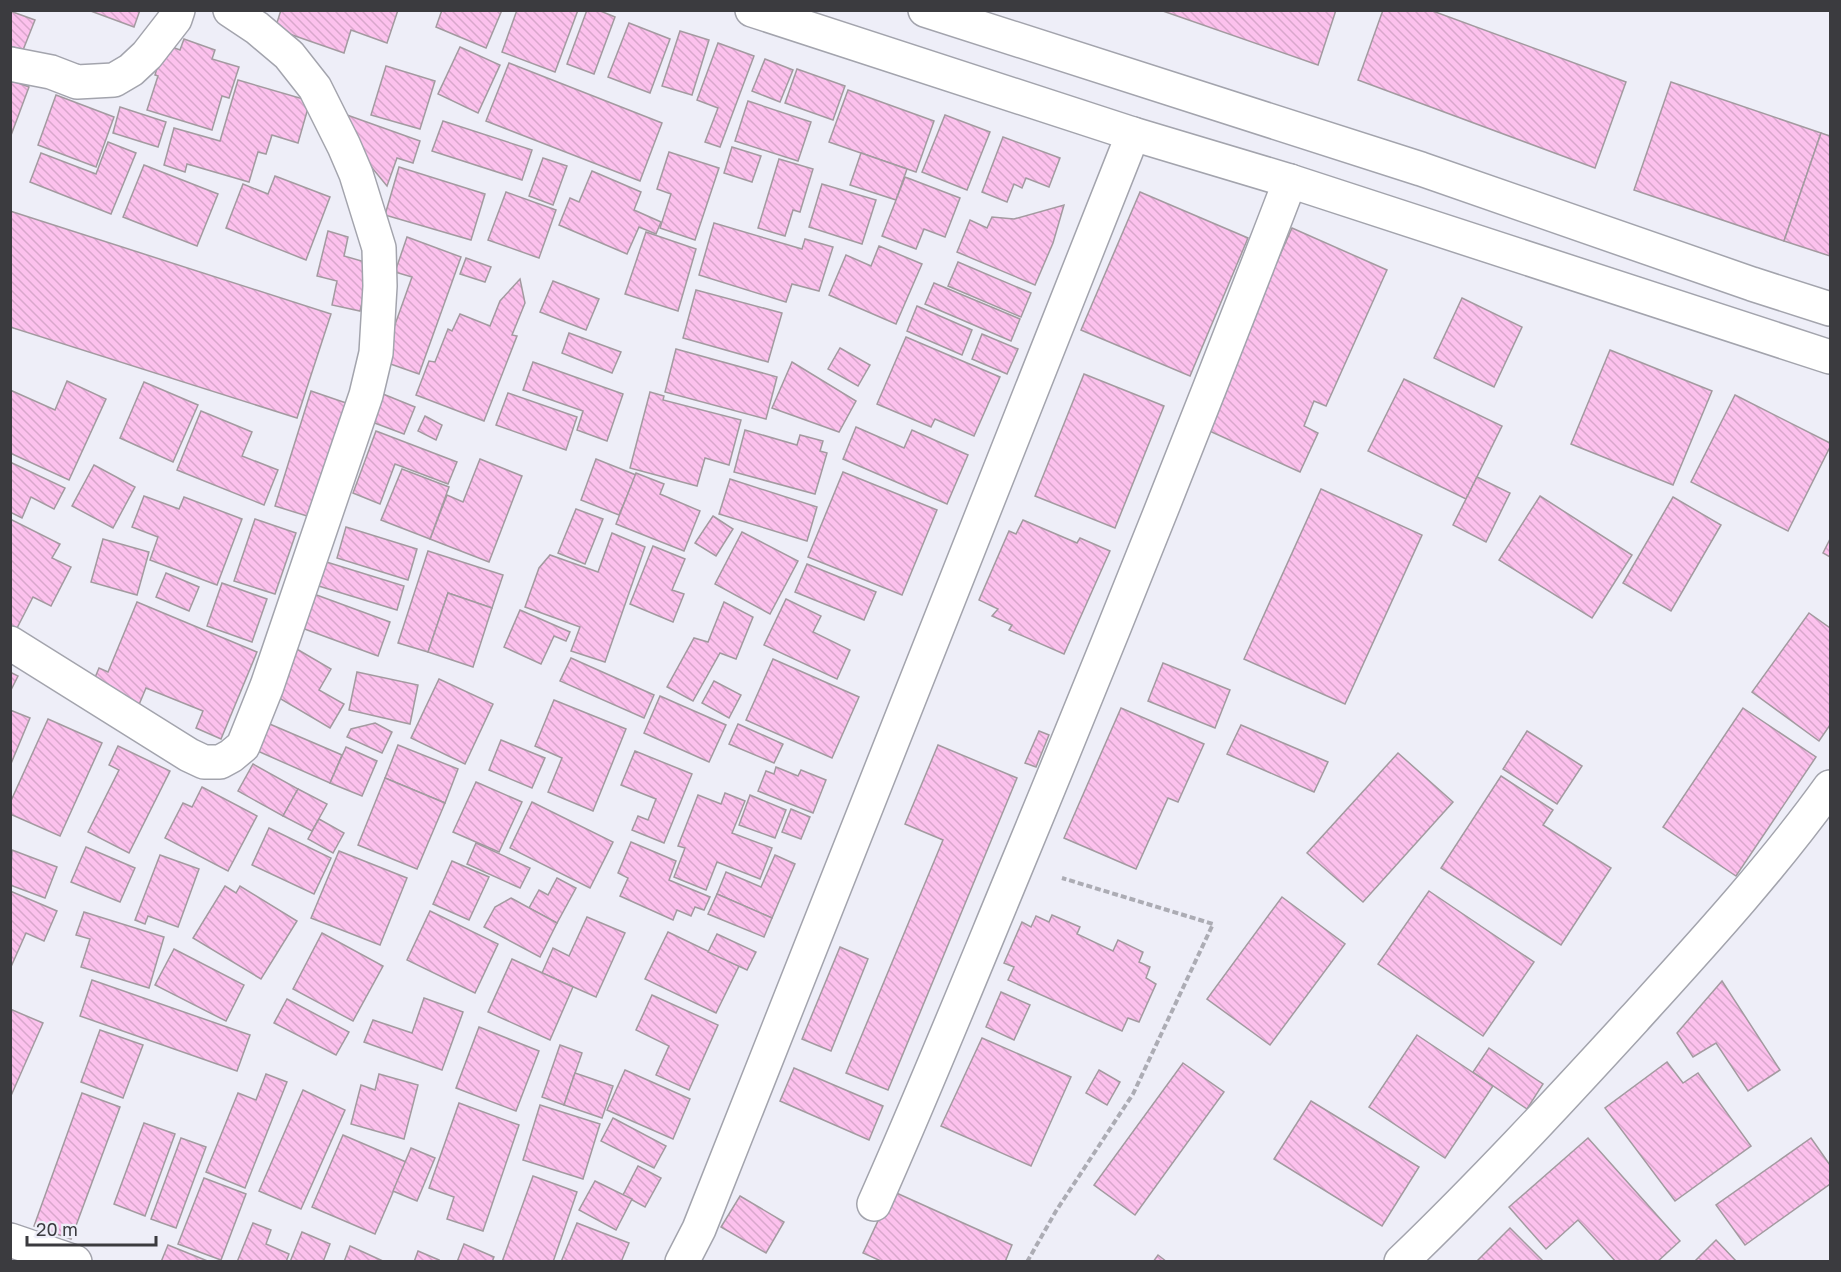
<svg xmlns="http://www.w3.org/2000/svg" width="1841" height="1272" font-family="'Golos Text',sans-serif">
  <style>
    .building { fill: url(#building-back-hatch); stroke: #a39aa0; stroke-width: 1.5 }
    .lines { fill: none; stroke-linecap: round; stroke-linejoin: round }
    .minor-casing { stroke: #a3a4ad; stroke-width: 36 }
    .secondary-casing { stroke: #a3a4ad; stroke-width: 36 }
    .path { stroke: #acacb4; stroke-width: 4; stroke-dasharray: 6 3; stroke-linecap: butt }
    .minor { stroke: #fff; stroke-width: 33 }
    .secondary { stroke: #fff; stroke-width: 33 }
  </style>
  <defs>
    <pattern id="building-back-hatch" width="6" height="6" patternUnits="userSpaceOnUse" patternTransform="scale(1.5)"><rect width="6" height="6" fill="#fcc1ed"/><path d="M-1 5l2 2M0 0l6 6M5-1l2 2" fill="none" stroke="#d9a7cc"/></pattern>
  </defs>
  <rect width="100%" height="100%" fill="#eeeef8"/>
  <g class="building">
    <path d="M88,10h52l-6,17z"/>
    <path d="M281,10h117l-11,33 -36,-13 -7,23 -69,-24z"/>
    <path d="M442,10h60l-16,38 -50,-21z"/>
    <path d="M517,10h61l-23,62 -53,-20z"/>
    <path d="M587,10h11l17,7 -21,57 -27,-10z"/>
    <path d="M1160,10h176l-18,55z"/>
    <path d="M1383,10h47l196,72 -31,86 -237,-88z"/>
    <path d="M10,11l25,9 -12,30 -13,-4z"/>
    <path d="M629,23l41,16 -20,54 -42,-16z"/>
    <path d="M680,31l29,9 -17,55 -30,-9z"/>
    <path d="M184,39l31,11 -3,9 27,8 -10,31 -7,-2 -10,34 -65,-20 11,-34 -3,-1 9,-31 16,6z"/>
    <path d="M718,43l36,13 -34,91 -15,-5 13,-34 -21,-8z"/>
    <path d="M460,47l40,18 -22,48 -40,-19z"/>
    <path d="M765,59l28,11 -13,32 -28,-11z"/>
    <path d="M509,63l153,60 -22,58 -154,-60z"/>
    <path d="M386,66l49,15 -15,48 -49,-14z"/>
    <path d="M797,69l48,17 -12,34 -48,-17z"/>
    <path d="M10,80l19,7 -19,51z"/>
    <path d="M238,80l72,21 -12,42 -26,-8 -6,19 -8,-2 -9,30 -62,-18 -2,8 -21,-7 10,-37 46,13z"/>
    <path d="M1671,82l150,51 -37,108 -150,-51z"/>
    <path d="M848,90l86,31 -18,51 -87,-30z"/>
    <path d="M56,95l58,22 -18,50 -58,-22z"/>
    <path d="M748,101l63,21 -13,39 -63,-20z"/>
    <path d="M120,107l46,15 -8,25 -45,-14z"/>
    <path d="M347,115l73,26 -7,22 -16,-5 -10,28 -28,-34z"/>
    <path d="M945,115l45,17 -23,58 -45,-18z"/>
    <path d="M443,121l89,29 -10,30 -90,-29z"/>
    <path d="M1821,133l9,3v120l-46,-15z"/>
    <path d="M1003,137l57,21 -11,29 -23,-9 -4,10 -8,-4 -7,18 -25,-10z"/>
    <path d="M108,142l28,11 -25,61 -81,-32 11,-29 55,21z"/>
    <path d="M732,147l29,9 -9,26 -28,-9z"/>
    <path d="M669,152l50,16 -24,72 -35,-12 11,-34 -14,-5z"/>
    <path d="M861,153l46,16 -11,31 -46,-15z"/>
    <path d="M543,158l24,8 -14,39 -24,-9z"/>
    <path d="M779,159l34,10 -13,43 -7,-2 -8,26 -27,-8z"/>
    <path d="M144,165l74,29 -21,52 -74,-29z"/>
    <path d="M399,167l86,27 -14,46 -86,-25z"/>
    <path d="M592,171l49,21 -7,18 27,12 -5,12 -17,-7 -12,27 -68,-29 11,-27 9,4z"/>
    <path d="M275,176l55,21 -24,63 -80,-32 17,-44 25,10z"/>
    <path d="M905,177l55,21 -15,39 -21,-8 -8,20 -34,-13z"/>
    <path d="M822,184l54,16 -14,44 -53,-17z"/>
    <path d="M506,192l50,18 -17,48 -51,-18z"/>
    <path d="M1140,192l108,46 -58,138 -109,-46z"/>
    <path d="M1064,205l-11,38 -18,42 -78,-33 13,-32 17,8 5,-11 22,2z"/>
    <path d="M10,211l321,103 -34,104 -287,-91z"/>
    <path d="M714,223l88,26 3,-10 28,8 -14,44 -27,-7 -6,18 -87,-27z"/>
    <path d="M1292,228l95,42 -61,136 -12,-5 -10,25 14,7 -18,39 -97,-44z"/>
    <path d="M328,231l20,6 -4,19 28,8 -12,47 -28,-6 5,-24 -20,-5z"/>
    <path d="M646,232l50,17 -18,62 -53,-17z"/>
    <path d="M407,237l54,20 -42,117 -37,-13 30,-84 -17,-5z"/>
    <path d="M879,246l43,18 -26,60 -67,-29 17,-40 25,11z"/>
    <path d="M466,258l25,9 -6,15 -25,-8z"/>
    <path d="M958,262l73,31 -10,24 -73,-31z"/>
    <path d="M520,279l5,24 -13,32 5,1 -33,85 -68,-26 13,-34 6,1 13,-33 4,2 8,-17 30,12 10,-25z"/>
    <path d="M553,281l46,18 -13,31 -46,-18z"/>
    <path d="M934,283l86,36 -9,22 -86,-37z"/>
    <path d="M696,290l86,23 -14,49 -85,-24z"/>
    <path d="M1462,298l60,29 -28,60 -60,-29z"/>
    <path d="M917,306l55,24 -10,25 -55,-24z"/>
    <path d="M569,333l52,19 -9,21 -50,-20z"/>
    <path d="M982,334l36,15 -11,25 -35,-15z"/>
    <path d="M906,337l94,40 -26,59 -39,-17 -4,8 -54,-23z"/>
    <path d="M840,348l30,17 -12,21 -30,-17z"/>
    <path d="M676,349l101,28 -11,42 -101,-27z"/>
    <path d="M1610,350l102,41 -39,94 -102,-41z"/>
    <path d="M533,362l90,32 -16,47 -30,-11 6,-19 -60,-21z"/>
    <path d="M792,362l64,39 -17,31 -67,-24z"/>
    <path d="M1084,374l80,32 -49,122 -80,-32z"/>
    <path d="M1404,379l98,47 -36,73 -98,-48z"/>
    <path d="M67,381l39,18 -37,81 -59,-27v-63l45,20z"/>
    <path d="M144,382l54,23 -25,57 -53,-24z"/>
    <path d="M311,391l44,15 -35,114 -45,-14z"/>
    <path d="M650,392l14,4 -1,4 78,20 -12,45 -24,-7 -8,28 -67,-18z"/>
    <path d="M508,393l69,24 -11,33 -70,-25z"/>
    <path d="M383,394l32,13 -11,27 -32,-12z"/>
    <path d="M1735,395l95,48v4l-42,84 -97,-49z"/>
    <path d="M201,411l51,21 -10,24 36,14 -14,35 -87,-35z"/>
    <path d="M425,416l17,9 -6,15 -18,-9z"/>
    <path d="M856,427l48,21 8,-18 56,25 -21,49 -104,-45z"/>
    <path d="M745,430l52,15 3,-10 23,6 -3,10 7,2 -12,41 -81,-22z"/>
    <path d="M376,431l81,31 -9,22 -53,-20 -15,40 -27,-11z"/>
    <path d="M480,459l42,17 -33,86 -59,-23 17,-44 16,7z"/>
    <path d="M596,459l40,16 -17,40 -38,-15z"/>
    <path d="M10,462l55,26 -11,21 -23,-12 -9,21 -12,-6z"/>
    <path d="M94,465l41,22 -22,41 -41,-22z"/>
    <path d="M402,469l47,18 -19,52 -49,-19z"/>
    <path d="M843,472l94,38 -35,85 -94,-38z"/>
    <path d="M636,473l28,11 -4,10 40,17 -16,40 -68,-27z"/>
    <path d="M1477,477l33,16 -24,49 -33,-17z"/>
    <path d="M730,479l87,28 -10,34 -88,-27z"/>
    <path d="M1321,489l101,46 -77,169 -101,-45z"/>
    <path d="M144,496l35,13 5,-12 58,22 -25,66 -67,-25 8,-23 -26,-10z"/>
    <path d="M1540,496l92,59 -40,63 -93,-58z"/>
    <path d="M1673,497l48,28 -50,86 -48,-28z"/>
    <path d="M576,509l27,10 -18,45 -27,-11z"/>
    <path d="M713,516l20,13 -17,27 -21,-13z"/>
    <path d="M10,519l50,25 -8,14 19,9 -20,39 -18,-9 -17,33 -6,-3z"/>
    <path d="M255,519l41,14 -21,61 -41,-13z"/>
    <path d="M1023,520l54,23 3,-5 30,13 -46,103 -55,-24 3,-5 -20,-9 6,-7 -19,-9 30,-69 7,3z"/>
    <path d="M346,527l71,22 -9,31 -71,-22z"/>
    <path d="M742,532l56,29 -28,53 -55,-30z"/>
    <path d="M612,533l33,14 -40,115 -34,-11 9,-24 -55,-20 14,-39 11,-13 48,17z"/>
    <path d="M103,539l46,13 -12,43 -46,-13z"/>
    <path d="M1830,539v18l-7,-4z"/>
    <path d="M653,546l32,13 -13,31 12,4 -11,28 -43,-18z"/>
    <path d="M428,551l75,24 -11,33 -44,-15 -20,59 -30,-9z"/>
    <path d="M320,560l84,26 -7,24 -85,-26z"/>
    <path d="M807,564l69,28 -12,28 -69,-28z"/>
    <path d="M166,573l33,14 -10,24 -33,-14z"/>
    <path d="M222,583l45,16 -15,43 -45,-16z"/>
    <path d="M303,590l87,32 -12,34 -87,-32z"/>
    <path d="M448,593l44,15 -19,59 -45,-15z"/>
    <path d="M786,599l35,17 -8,16 37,18 -13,29 -73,-34z"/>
    <path d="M137,602l120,50 -36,87 -25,-11 7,-17 -57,-23 -8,19 -47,-20 8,-19 9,4z"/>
    <path d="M724,602l29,15 -17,42 -16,-6 -27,48 -26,-14 27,-49 14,4z"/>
    <path d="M520,610l50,22 -4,9 -12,-5 -13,28 -37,-17z"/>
    <path d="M1809,613l21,15v97l-11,16 -67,-49z"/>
    <path d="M295,648l36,21 -12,21 25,14 -14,24 -61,-36z"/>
    <path d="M571,658l83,37 -10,23 -84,-37z"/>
    <path d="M773,659l86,38 -27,61 -86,-38z"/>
    <path d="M1163,663l67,27 -15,38 -67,-27z"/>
    <path d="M10,672l8,4 -8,16z"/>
    <path d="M357,672l61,13 -8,39 -61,-14z"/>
    <path d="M439,679l54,25 -28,60 -54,-26z"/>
    <path d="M714,681l27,14 -12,23 -27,-15z"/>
    <path d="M660,696l66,29 -17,37 -65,-29z"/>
    <path d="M554,700l72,29 -33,82 -45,-19 14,-34 -27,-12z"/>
    <path d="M1121,708l83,36 -26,58 -10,-4 -32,71 -72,-31z"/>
    <path d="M1743,708l73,49 -80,119 -73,-49z"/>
    <path d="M10,710l20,8 -20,48z"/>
    <path d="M48,719l54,24 -42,93 -50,-22v-11z"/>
    <path d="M265,722l77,33 -12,28 -77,-34z"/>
    <path d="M375,723l17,9 -10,21 -35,-16 4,-8z"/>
    <path d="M738,724l45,20 -9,19 -45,-19z"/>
    <path d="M1241,725l87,37 -14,30 -87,-38z"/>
    <path d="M1039,731l10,4 -13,32 -11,-4z"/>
    <path d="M1527,731l55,35 -25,38 -54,-35z"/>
    <path d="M501,740l44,18 -13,30 -43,-18z"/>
    <path d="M398,745l60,24 -13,34 -60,-25z"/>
    <path d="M938,745l79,33 -129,312 -42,-17 97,-233 -38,-16z"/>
    <path d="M118,746l52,25 -41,82 -41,-21 31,-62 -10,-5z"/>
    <path d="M346,747l31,14 -15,35 -32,-13z"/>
    <path d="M635,751l57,23 -28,69 -32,-13 6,-14 10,4 8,-21 -35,-14z"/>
    <path d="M1398,753l55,49 -90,100 -56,-49z"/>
    <path d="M253,764l45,25 -15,27 -45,-25z"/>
    <path d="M776,767l22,9 3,-6 25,10 -13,33 -55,-22 8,-20 8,3z"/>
    <path d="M1501,776l52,34 -10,15 68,43 -50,77 -120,-77z"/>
    <path d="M385,778l60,25 -28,66 -59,-24z"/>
    <path d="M476,782l46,20 -23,50 -46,-20z"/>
    <path d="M202,787l55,29 -29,55 -63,-33 18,-35 9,4z"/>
    <path d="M298,789l29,15 -15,27 -29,-15z"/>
    <path d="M725,793l20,8 -13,32 40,15 -12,31 -43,-17 -11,28 -32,-13 11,-29 -7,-2 20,-51 23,9z"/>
    <path d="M750,795l36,15 -11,28 -36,-13z"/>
    <path d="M532,802l81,40 -23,46 -80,-40z"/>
    <path d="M791,809l19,8 -9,22 -19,-7z"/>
    <path d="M319,819l25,14 -11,20 -25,-14z"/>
    <path d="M269,828l62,30 -17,36 -62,-29z"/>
    <path d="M631,842l45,19 -7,19 41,17 -6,13 -9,-3 -4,9 -14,-6 -4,10 -53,-24 8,-18 -10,-5z"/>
    <path d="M476,843l54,25 -10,20 -53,-24z"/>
    <path d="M86,847l49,21 -15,34 -49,-20z"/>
    <path d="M12,850l45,17 -12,31 -35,-13z"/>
    <path d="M339,851l68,27 -27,67 -69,-27z"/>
    <path d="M160,855l39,14 -21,58 -30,-11 -3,8 -10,-4z"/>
    <path d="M775,855l20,9 -23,54 -55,-24 9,-22 35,15z"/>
    <path d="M452,861l37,16 -20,43 -36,-16z"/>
    <path d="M557,878l19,10 -19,35 -28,-15 10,-18 9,5z"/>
    <path d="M225,886l11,7 4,-7 57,35 -36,58 -68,-41z"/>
    <path d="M10,891l47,20 -13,30 -18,-8 -16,36z"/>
    <path d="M1429,891l105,71 -51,74 -105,-72z"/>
    <path d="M717,894l55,24 -8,19 -56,-23z"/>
    <path d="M1282,897l63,47 -75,101 -63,-46z"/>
    <path d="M511,898l46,25 -17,34 -56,-30 11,-20z"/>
    <path d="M430,911l68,33 -23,49 -68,-33z"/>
    <path d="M84,912l80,25 -15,51 -68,-21 9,-28 -14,-4z"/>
    <path d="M1052,915l28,12 -3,7 36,17 5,-11 25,12 -4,10 11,5 -4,11 10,6 -17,38 -11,-4 -6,13 -114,-51 6,-13 -10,-4 18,-41 9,5 5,-11 13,6z"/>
    <path d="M587,917l38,16 -29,64 -54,-24 11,-25 16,8z"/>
    <path d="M668,932l71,34 -23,47 -71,-34z"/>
    <path d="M322,933l61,33 -30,55 -60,-32z"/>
    <path d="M717,934l39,18 -9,18 -39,-18z"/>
    <path d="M840,947l28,12 -37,92 -29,-12z"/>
    <path d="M174,949l70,36 -18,36 -71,-36z"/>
    <path d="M512,959l61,28 -23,53 -62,-28z"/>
    <path d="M92,980l158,55 -13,36 -157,-55z"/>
    <path d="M1722,981l58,89 -32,21 -32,-48 -23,14 -16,-24z"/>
    <path d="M1001,992l29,13 -16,35 -28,-13z"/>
    <path d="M652,995l66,30 -29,65 -33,-15 13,-29 -33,-16z"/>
    <path d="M424,998l39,14 -21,58 -78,-28 9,-22 39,13z"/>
    <path d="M287,999l62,33 -13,23 -62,-32z"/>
    <path d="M10,1009l33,14 -33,75z"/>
    <path d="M479,1027l60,24 -23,60 -60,-23z"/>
    <path d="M100,1030l43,15 -20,53 -42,-16z"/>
    <path d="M1417,1035l76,51 -48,72 -76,-51z"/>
    <path d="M982,1038l89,39 -40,89 -90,-40z"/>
    <path d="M560,1045l22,8 -18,52 -22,-8z"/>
    <path d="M1489,1048l54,36 -16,25 -54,-37z"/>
    <path d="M1667,1062l16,21 15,-10 53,73 -76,55 -70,-93z"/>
    <path d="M1183,1063l41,29 -89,123 -41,-30z"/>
    <path d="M794,1068l89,38 -14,34 -89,-39z"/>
    <path d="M625,1070l65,29 -17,40 -66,-29z"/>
    <path d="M1099,1070l21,12 -13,23 -21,-12z"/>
    <path d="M575,1073l38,13 -11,32 -38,-13z"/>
    <path d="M266,1074l21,8 -42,106 -39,-16 32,-79 18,7z"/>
    <path d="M379,1074l39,11 -14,54 -53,-15 10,-39 14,5z"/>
    <path d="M303,1090l42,20 -44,99 -42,-18z"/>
    <path d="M82,1093l38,14 -49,132 -37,-13z"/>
    <path d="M1311,1101l108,66 -37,59 -108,-67z"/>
    <path d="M459,1103l60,22 -36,106 -36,-12 7,-22 -25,-9z"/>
    <path d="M540,1105l60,19 -17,55 -60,-19z"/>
    <path d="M613,1118l53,28 -12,22 -53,-27z"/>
    <path d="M144,1123l31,11 -30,82 -31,-12z"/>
    <path d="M343,1135l63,27 -31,72 -63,-27z"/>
    <path d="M181,1138l25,9 -30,81 -25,-9z"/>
    <path d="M1588,1138l92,103 -23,21h-41l-38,-42 -32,29 -37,-42z"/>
    <path d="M1811,1138l19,27v19l-85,61 -29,-40z"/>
    <path d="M411,1148l24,10 -18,43 -24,-10z"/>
    <path d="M638,1166l23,12 -16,29 -22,-12z"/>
    <path d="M533,1176l44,16 -24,70h-51z"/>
    <path d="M204,1178l42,16 -25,66 -43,-16z"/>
    <path d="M595,1181l37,18 -16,31 -37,-20z"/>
    <path d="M892,1191l120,54 -7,17h-122l-20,-9z"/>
    <path d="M740,1196l44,26 -18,31 -45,-26z"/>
    <path d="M253,1223l18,7 -5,14 23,10 -3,8h-49z"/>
    <path d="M577,1223l52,20 -8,19h-60z"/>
    <path d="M1510,1228l34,34h-68z"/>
    <path d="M302,1232l28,12 -7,18h-33z"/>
    <path d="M1716,1240l21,22h-43z"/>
    <path d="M464,1244l30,13 -2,5h-35z"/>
    <path d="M168,1245l42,17h-49z"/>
    <path d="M350,1246l35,16h-41z"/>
    <path d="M418,1251l21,9 -1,2h-24z"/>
    <path d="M1158,1255l9,7h-14z"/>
  </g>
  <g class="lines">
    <g class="minor-casing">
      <g id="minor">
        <path d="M10,64l41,8 26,10 37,-2 17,-10 16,-15 28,-36 3,-9"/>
        <path d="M10,643l179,112 15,7h16l11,-6 12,-10 24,-60 99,-291 10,-42 4,-67 -1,-38 -23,-74 -12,-28 -29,-58 -26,-33 -32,-27 -27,-18"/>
        <path d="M874,1204c49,-110 94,-221 140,-332 95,-229 187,-459 276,-691"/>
        <path d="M10,1240l65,22"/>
        <path d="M682,1262l17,-33 434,-1095"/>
        <path d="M1401,1262c81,-78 157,-160 233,-243 68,-75 137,-150 196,-232"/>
      </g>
    </g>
    <g class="secondary-casing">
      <g id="secondary">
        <path d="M752,10l381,124 157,47 540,176"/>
        <path d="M925,10l496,159 331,115 78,25"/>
      </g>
    </g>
    <path class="path" d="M1027,1262l29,-51 77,-117 80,-170 -151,-46"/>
    <use href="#minor" class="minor"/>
    <use href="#secondary" class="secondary"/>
  </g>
  <rect width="1841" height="1272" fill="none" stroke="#3b3b3f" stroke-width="24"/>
  <path d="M27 1236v9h129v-9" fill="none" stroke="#3b3b3f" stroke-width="3"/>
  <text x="36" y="1236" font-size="18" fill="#3b3b3f" stroke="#eeeef8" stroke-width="4.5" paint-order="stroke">20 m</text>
</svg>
